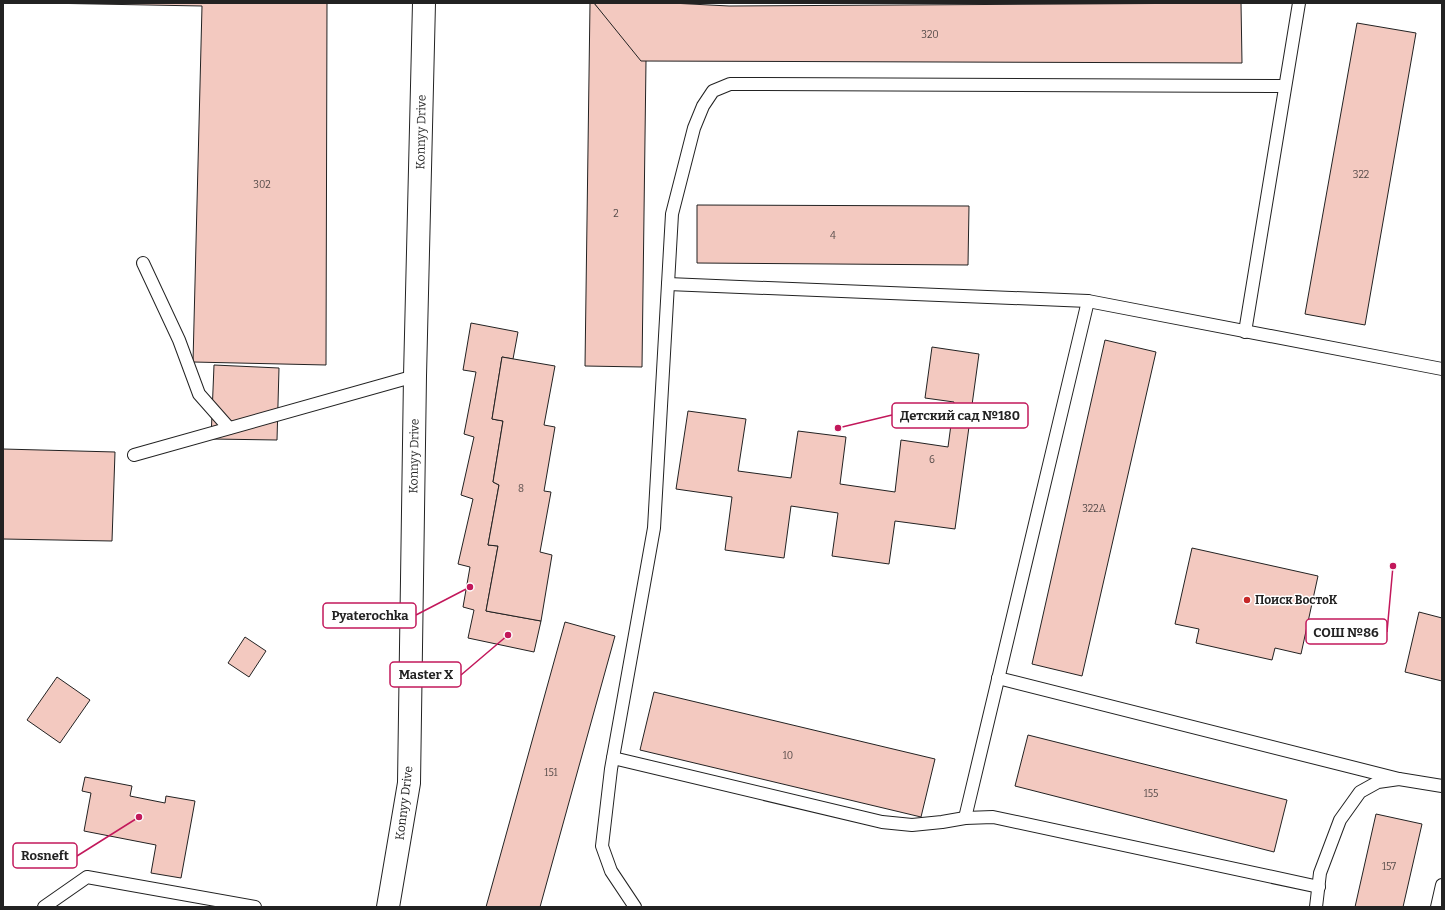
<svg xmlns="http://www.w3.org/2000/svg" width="1445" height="910" font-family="Bitter,serif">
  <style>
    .building { fill: #f3c9c0; stroke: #222 }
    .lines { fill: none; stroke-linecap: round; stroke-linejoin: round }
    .service-casing { stroke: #222; stroke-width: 14 }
    .tertiary-casing { stroke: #222; stroke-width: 24 }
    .service { stroke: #fff; stroke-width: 12 }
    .tertiary { stroke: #fff; stroke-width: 22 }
    .poi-dot { fill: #c62828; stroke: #fff; stroke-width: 1.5 }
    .labels { text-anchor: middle; stroke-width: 3; stroke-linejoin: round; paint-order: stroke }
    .number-label { font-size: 10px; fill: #564c4a }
    .street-label { font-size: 12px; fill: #222; stroke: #fff }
    .poi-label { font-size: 12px; font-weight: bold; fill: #222; stroke: #fff; text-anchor: start }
    .leader { fill: none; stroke: #c2185b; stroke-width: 1.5 }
    .callout-dot { fill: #c2185b; stroke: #fff; stroke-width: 1.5 }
    .callout { fill: #fff; stroke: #c2185b; stroke-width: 1.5 }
    .callout-label { font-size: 13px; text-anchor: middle; font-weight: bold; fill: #222 }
  </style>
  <rect width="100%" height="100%" fill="#fff"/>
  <g class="building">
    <path d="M42,3h285l-1,362 -133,-3 9,-356z"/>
    <path d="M590,3h4l52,58 -4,306 -57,-1z"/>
    <path d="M594,3h77l58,3 512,-3 1,60 -601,-2z"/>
    <path d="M1357,23l59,10 -51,292 -60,-11z"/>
    <path d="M697,205l272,1 -1,59 -271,-2z"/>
    <path d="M471,323l47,9 -5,27 -11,-2 -10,62 11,2 -10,61 6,3 -11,60 10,1 -12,65 55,10 -7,31 -66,-14 6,-28 -11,-3 7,-40 -12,-3 15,-65 -12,-4 13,-58 -10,-3 12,-62 -13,-2z"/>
    <path d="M1105,340l51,12 -74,324 -50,-12z"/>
    <path d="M932,347l47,7 -24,175 -60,-8 -6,43 -57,-8 6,-43 -47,-7 -7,52 -59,-8 7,-53 -56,-8 12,-78 58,8 -8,52 53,7 7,-47 48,6 -6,47 55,8 6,-52 47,7 6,-45 -29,-4z"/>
    <path d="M502,357l53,9 -11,59 11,2 -11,64 7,1 -11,60 12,3 -11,66 -55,-10 12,-65 -10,-1 11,-60 -6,-3 10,-61 -11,-2z"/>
    <path d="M214,365l65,3 -2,72 -66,-1z"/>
    <path d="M3,449l112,3 -3,89 -109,-2z"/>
    <path d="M1192,548l126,28 -17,78 -26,-6 -3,12 -76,-17 3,-14 -24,-5z"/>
    <path d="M1419,612l23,6v63l-37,-9z"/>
    <path d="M565,622l50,14 -75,271h-54z"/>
    <path d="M245,637l21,14 -17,26 -21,-14z"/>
    <path d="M57,677l33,23 -30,43 -33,-23z"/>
    <path d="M654,692l281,67 -14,58 -281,-67z"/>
    <path d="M1028,735l259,65 -13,52 -259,-66z"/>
    <path d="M85,777l47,9 -2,10 35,7 1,-7 29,5 -14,77 -30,-5 5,-28 -72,-14 7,-38 -9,-2z"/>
    <path d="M1376,814l46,10 -19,83h-48z"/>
  </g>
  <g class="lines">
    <g class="service-casing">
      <g id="service">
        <path d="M143,263l36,77 20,54 30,34"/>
        <path d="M668,284l420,17 354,68"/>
        <path d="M1245,332l54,-329"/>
        <path d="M134,455l281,-79"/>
        <path d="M998,678l401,101"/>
        <path d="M613,758l269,64 30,3 30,-3 23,-4 28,-1 326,70"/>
        <path d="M965,818l123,-517"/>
        <path d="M44,907l43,-30 168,30"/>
        <path d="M635,907l-24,-36 -9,-25 9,-77 43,-241 18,-314 22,-86 9,-22 10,-15 17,-7 555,2"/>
        <path d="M1316,907l4,-34 20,-53 20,-28 18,-10 21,-3 43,7"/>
        <path d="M1437,907l5,-22"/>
      </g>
    </g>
    <g class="tertiary-casing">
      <path id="tertiary" d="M388,907l21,-124 6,-407 9,-373"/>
    </g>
    <use href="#service" class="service"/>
    <use href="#tertiary" class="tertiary"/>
  </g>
  <circle class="poi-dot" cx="1247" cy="600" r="4"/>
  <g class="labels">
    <g class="number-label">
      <text x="930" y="38">320</text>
      <text x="1361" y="178">322</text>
      <text x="262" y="188">302</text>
      <text x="616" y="217">2</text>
      <text x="833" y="239">4</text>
      <text x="932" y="463">6</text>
      <text x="521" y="492">8</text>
      <text x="1094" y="512">322А</text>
      <text x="788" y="759">10</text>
      <text x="551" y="776">151</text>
      <text x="1151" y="797">155</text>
      <text x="1389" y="870">157</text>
    </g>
    <g class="street-label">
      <text transform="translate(421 132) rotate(-89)" y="4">Konnyy Drive</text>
      <text transform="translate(414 456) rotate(-89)" y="4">Konnyy Drive</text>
      <text transform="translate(404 803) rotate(-83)" y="4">Konnyy Drive</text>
    </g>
    <g class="poi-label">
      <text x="1255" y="604">Поиск ВостоК</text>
    </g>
  </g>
  <path class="leader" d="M838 428L892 415M470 587L416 615M1393 566L1387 632M508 635L461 675M139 817L77 856"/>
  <g class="callout-dot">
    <circle cx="838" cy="428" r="4"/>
    <circle cx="470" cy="587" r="4"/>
    <circle cx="1393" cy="566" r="4"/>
    <circle cx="508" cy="635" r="4"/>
    <circle cx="139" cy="817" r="4"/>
  </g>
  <g class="callout">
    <rect x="892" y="403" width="136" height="25" rx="4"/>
    <rect x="323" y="603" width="93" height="25" rx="4"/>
    <rect x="1306" y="619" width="81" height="25" rx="4"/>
    <rect x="390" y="662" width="71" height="25" rx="4"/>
    <rect x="13" y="843" width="64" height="25" rx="4"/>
  </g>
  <g class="callout-label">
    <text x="960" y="420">Детский сад №180</text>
    <text x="370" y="620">Pyaterochka</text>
    <text x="1346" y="637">СОШ №86</text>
    <text x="426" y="679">Master X</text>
    <text x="45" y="860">Rosneft</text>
  </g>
  <rect width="1445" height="910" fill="none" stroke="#222222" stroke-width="8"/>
</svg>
